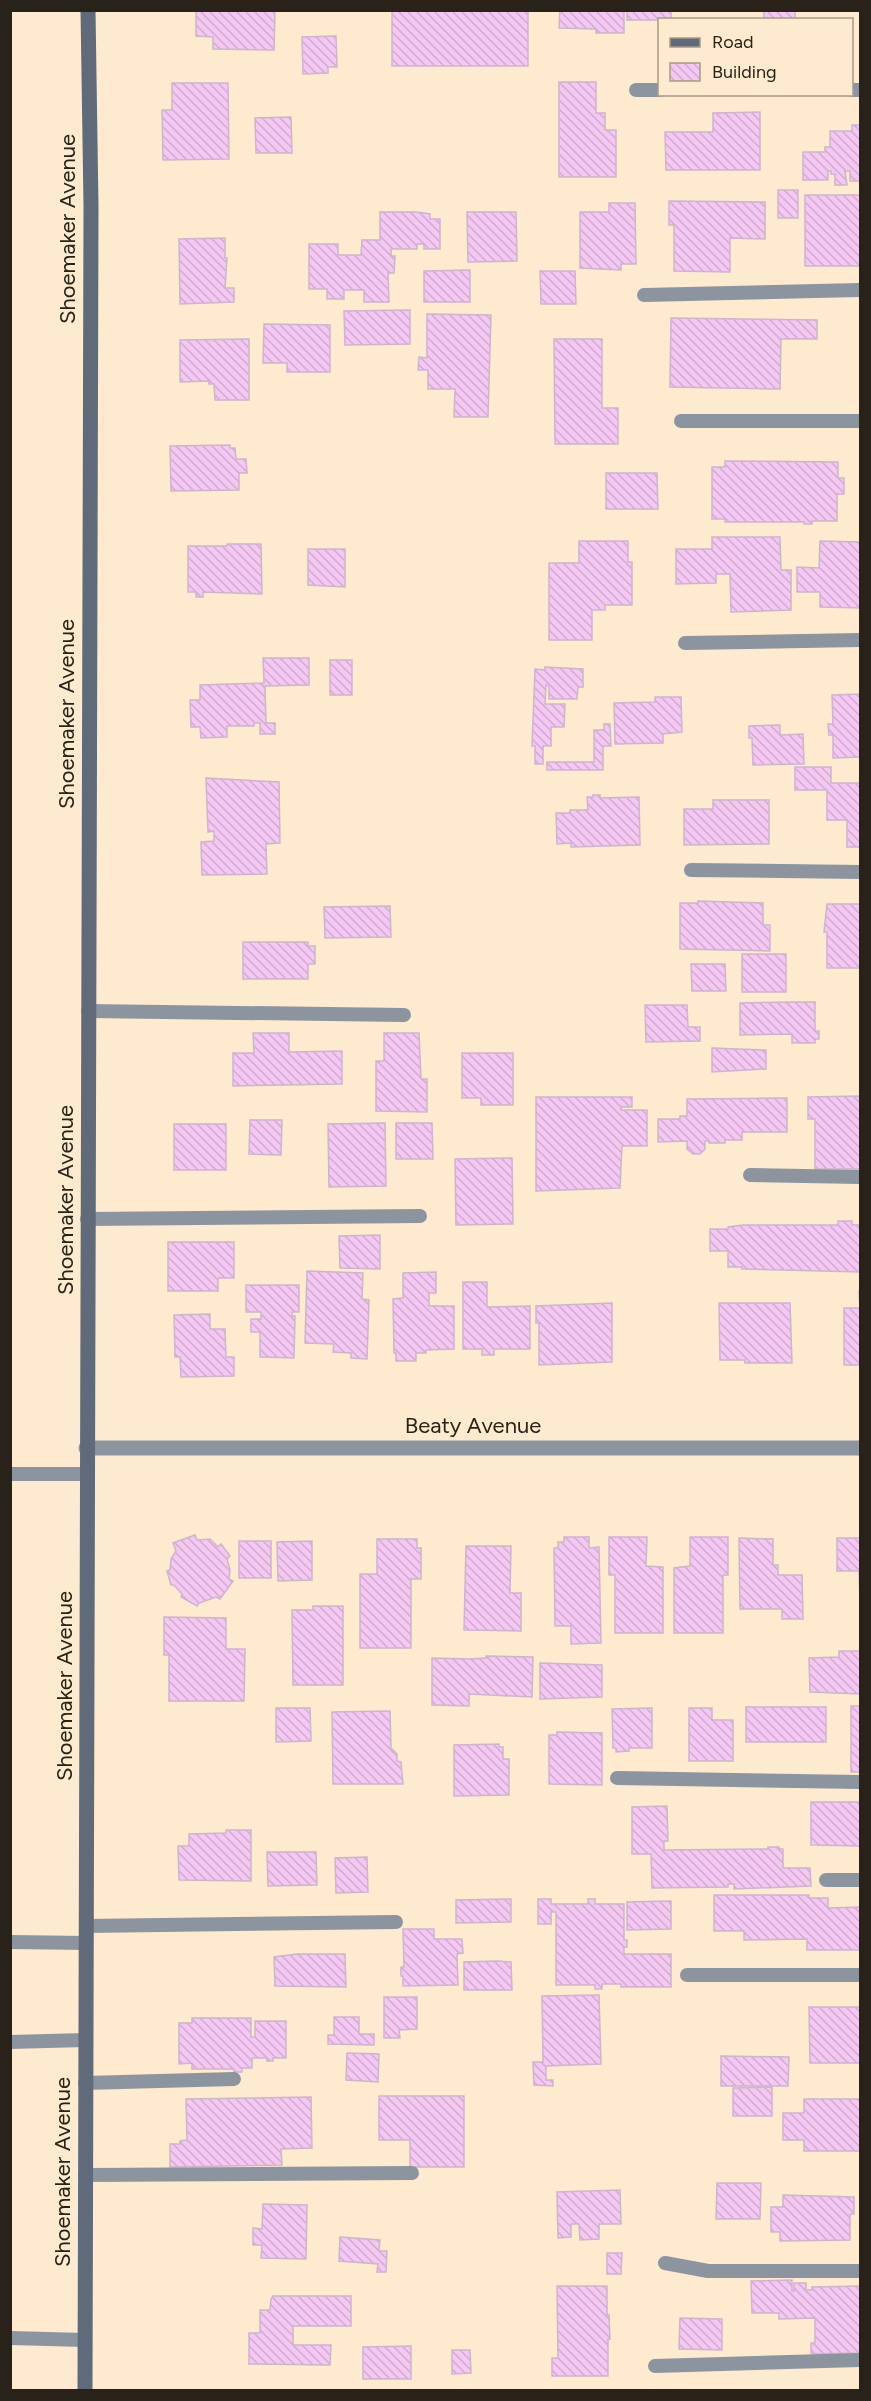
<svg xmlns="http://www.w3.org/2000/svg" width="871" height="2401" font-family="Figtree,sans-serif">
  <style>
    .built { fill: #f7dfbd }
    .building { fill: url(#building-back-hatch); stroke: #cdb5cb; stroke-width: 1.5 }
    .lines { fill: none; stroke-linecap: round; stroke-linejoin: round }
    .service { stroke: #8c959f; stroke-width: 14 }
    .tertiary { stroke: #8c959f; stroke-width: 15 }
    .secondary { stroke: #5f6b7a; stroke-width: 15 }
    .labels { text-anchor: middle; stroke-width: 4.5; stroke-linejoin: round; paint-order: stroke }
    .street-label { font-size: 22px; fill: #292218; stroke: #feeacf }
  </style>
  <defs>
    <pattern id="building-back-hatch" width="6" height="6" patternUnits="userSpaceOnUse" patternTransform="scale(1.5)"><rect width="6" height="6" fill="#f5c7f3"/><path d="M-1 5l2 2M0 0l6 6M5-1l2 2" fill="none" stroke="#d2abd0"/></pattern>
  </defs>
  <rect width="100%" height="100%" fill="#feeacf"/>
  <path class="built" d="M10,517l1,1873h-1z"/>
  <g class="building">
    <path d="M196,10h79l-1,40 -61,-1v-12l-17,-1z"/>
    <rect x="392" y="10" width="136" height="56"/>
    <path d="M560,10h64v23h-28v-4l-37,-1z"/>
    <rect x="627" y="10" width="44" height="10"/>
    <rect x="764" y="10" width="31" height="10"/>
    <path d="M336,36l1,31h-9v6l-25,1 -1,-37z"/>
    <path d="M559,82h37v31h9v17h11v47h-57z"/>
    <path d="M172,83h56l1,76 -66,1 -1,-50h10z"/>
    <path d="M760,112v58h-94l-1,-38h48v-19z"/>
    <path d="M291,117l1,36h-36l-1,-35z"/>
    <path d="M852,125h8v56h-10v-10h-5l2,14h-12v-11h-4v-3h-3v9h-25v-28h22v-5h5v-16h22z"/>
    <rect x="778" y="190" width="20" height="28"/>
    <rect x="805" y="195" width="55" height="71"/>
    <path d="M669,201l96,1v37l-35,-1v34l-56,-1v-46h-5z"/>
    <path d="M609,203h26l1,61h-15v6l-41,-2v-56h29z"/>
    <path d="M380,212h37l13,2v5h10v30h-16v-5h-7v5h-26v7h4l-1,17h-6l1,29h-25v-12h-20v9h-17v-10h-18v-45h29v11h23l1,-15h18z"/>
    <path d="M467,212h49l1,49 -49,1z"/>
    <path d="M225,238v20h2l-2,30h9v14l-54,2 -1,-65z"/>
    <path d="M470,270v32h-46v-31z"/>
    <path d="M540,271h35l1,33h-35z"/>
    <path d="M410,310v34l-65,1 -1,-34z"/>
    <path d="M427,314l64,1 -3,102h-34l1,-28h-27v-19h-10l1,-13 8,1z"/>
    <path d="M671,318l146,2v19h-36l-1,50 -110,-2z"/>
    <path d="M264,324l66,1v47h-43v-9h-24z"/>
    <path d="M249,339v61h-34l-1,-16h-5v-3l-29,1v-42z"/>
    <path d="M554,339h48v69h16v36h-63z"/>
    <path d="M230,445v3h5l1,11h10l1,14h-8v17l-68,1 -1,-45z"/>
    <path d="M725,461l113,1v16h6v16h-7v27h-25v3h-8v-2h-79v-3h-13v-52h13z"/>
    <path d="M606,473h51l1,36h-52z"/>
    <path d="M712,537h68l1,33h10v40l-60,2 -1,-38h-14v9l-40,1v-35h36z"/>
    <path d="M579,541h49v21h4v43h-27v5h-13v30h-43v-77h30z"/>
    <path d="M820,541l40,1v66l-40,-1v-15h-23v-25l22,1z"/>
    <path d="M227,544h34l1,50 -59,-2v5h-7v-5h-8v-46h39z"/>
    <path d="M308,549h37v38l-37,-2z"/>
    <path d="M263,658h46v27l-44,1 1,37h9v11h-15v-11h-6v3h-27v11l-26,1 -1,-11h-9l-1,-27h10v-15l64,-2z"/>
    <rect x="330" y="660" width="22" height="35"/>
    <path d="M545,667l38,2v18h-5l-1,12h-28v-13l-3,-1 -1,19h20l-1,23h-13v19h-8v18h-8v-18h-3l3,-77 10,1z"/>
    <path d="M860,694v63l-27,1v-23h-4l-1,-11h5l-1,-29z"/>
    <path d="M655,697h26l1,35 -19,2v9l-48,1 -1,-41 41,-1z"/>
    <path d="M604,724h6l1,22h-8v24h-56v-8h47v-32h10z"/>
    <path d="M780,725v10l23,-1 1,30 -51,1 -1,-27h-3v-12z"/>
    <path d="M795,767h36v16h29v64h-13v-27h-20v-30h-32z"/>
    <path d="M206,778l73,4 1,61 -14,1 1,30 -65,1 -1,-33 13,-1v-10l-6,1z"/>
    <path d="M593,795h7v3l39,-1 1,48 -69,2v-4l-14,1 -1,-31h14v-3h18l-1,-13h6z"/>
    <path d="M713,800h56v44l-85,1v-36h29z"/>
    <path d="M698,901l65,2v22h7v26l-90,-2v-46h18z"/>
    <path d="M827,904h33v64h-33v-36h-3z"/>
    <path d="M390,906l1,31 -66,1 -1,-31z"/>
    <path d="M243,942h65v4h7v18h-7v15h-65z"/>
    <rect x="742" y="954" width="44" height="38"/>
    <path d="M691,964h34l1,27h-34z"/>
    <path d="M794,1002h21v29h4v8h-4v4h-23v-9l-52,1v-32z"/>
    <path d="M645,1005h42l1,22h12v14l-54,1z"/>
    <path d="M253,1033h36v19l53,-1v33l-109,2v-33h21z"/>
    <path d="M384,1033h35l2,46h6v33l-51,-1v-50h8z"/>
    <path d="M712,1048l54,2v19l-54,3z"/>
    <path d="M462,1053h51v52h-32v-7h-19z"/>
    <path d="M860,1096v73h-45v-50h-7v-22z"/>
    <path d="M536,1097h96v10h-11v3h26v36h-25l-2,42 -84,3z"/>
    <path d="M787,1098v34h-45v8h-17v3h-16v-2h-4v8l-5,5h-7l-6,-5v-8l-29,1v-23h22v-3h7v-17z"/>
    <path d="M250,1120h32l-1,35 -32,-1z"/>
    <path d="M385,1123l1,63 -57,1 -1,-63z"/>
    <path d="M396,1123h36l1,36h-37z"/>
    <rect x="174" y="1124" width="52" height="46"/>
    <path d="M512,1158l1,66 -57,1 -1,-66z"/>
    <path d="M838,1221h14v4h8v47l-118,-3v-2h-14v-16h-18v-22h18v-2l15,-2h95z"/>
    <path d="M380,1235v34l-40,-1 -1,-32z"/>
    <path d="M168,1242h66v36h-16v13h-50z"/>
    <path d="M307,1271l56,2 -1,26 7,1 -2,59 -16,-1v-5l-18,-1 1,-8 -29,-1z"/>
    <path d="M436,1272v21h-7v13h25v43l-28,1v3h-10v8h-20v-8h-2l-1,-54 10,-1v-25z"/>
    <path d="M463,1282h24v25l43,-1v43h-36v6h-12v-6h-19z"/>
    <path d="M246,1285h53v27h-7v4h3l-1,42 -34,-1v-25h-9v-13h10v-7h-15z"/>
    <path d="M859,1291h1v74h-16v-57h16z"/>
    <path d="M612,1303v59l-73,3v-42h-3v-17z"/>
    <path d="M719,1303h71l2,60h-47v-3h-25z"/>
    <path d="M210,1314v15h15l1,28h8v19l-53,1 -1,-20h-5l-1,-42z"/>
    <path d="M195,1535l2,5 13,-1 8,8 3,-3 9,12 -3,3 3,11 -1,9 4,2 -13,18 -4,-2 -17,6 -2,3 -16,-9 1,-3 -8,-9h-3l-4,-14 3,-1 1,-11 5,-8 -3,-8z"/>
    <path d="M564,1537h25v11l10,-1 2,96 -30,1v-18h-16l-1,-78h4v-6h6z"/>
    <path d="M609,1537h38l-1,29 17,1v66h-48v-58h-6z"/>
    <path d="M690,1537h38v38h-5v58h-49v-65l16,-2z"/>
    <path d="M739,1538l34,1v26h5v10h24l1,44h-21v-10h-42z"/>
    <path d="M837,1538h23v63l-1,-30h-22z"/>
    <path d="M377,1539h40v9h4v31h-10v69h-51v-74h17z"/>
    <rect x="239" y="1541" width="32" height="37"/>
    <path d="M312,1541v39l-34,1 -1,-39z"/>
    <path d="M466,1546h45l-1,47h11v38l-57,-1z"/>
    <path d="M313,1606h30v79h-50l-1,-75h21z"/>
    <path d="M164,1617l62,1v31h19l-1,52h-75v-46h-5z"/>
    <path d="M839,1651h21v43l-50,-2 -1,-34 30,-1z"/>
    <path d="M486,1656l47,1 -1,40 -63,-3v12l-37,-1v-47l37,1 17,-1z"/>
    <path d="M540,1663l62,2v32l-62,2z"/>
    <rect x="851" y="1706" width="9" height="66"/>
    <rect x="746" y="1707" width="80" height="35"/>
    <path d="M276,1708h34l1,33 -35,1z"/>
    <path d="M652,1708v40h-23v3l-13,1v-4h-3l-1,-39z"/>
    <path d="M689,1708h23v12h21v41h-44z"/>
    <path d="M390,1711l1,37 6,6v7l4,1 2,22h-70l-1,-72z"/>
    <path d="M557,1732l45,1v52l-53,-1v-49h8z"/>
    <path d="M499,1744v3h4v12h6v36l-55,1v-51z"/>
    <path d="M811,1802h49v44l-49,-1z"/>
    <path d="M667,1806l1,35h-4v9l104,-1v-2h11v2h4v19h27l1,18 -77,3v-5h-6v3l-76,1 -1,-34h-19v-47z"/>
    <path d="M226,1830h25v51l-72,-1 -1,-34h11v-12l37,-1z"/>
    <path d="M267,1852h49l1,33 -49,1z"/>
    <path d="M367,1857l1,35 -32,1 -1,-35z"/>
    <path d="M714,1895h95v3h19v10l32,-1v43h-53v-11l-63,1v-9h-30z"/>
    <path d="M511,1899v23l-55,1v-23z"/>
    <path d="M538,1899h13v5h37v-5h7v5h29v36h3v7h-3v7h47v33h-50v-3h-19v5h-7v-4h-39v-73h-5v12h-13z"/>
    <path d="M671,1901v28l-44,1v-28z"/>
    <path d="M403,1929h31v10h28l1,14 -6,1 1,31 -55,1v-10h-2v-9h3z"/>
    <path d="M297,1954h48l1,33 -71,-1 -1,-29z"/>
    <path d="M497,1961l14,1 1,28h-48v-28z"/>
    <path d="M599,1995l2,69 -55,2v14h7v6l-19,-1 -1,-23h10l-1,-66z"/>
    <path d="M384,1997h33v32l-18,1 1,8h-16z"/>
    <path d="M809,2007h51v56h-50z"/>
    <path d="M334,2017h25v17h15v11l-46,-1v-9h6z"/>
    <path d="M192,2018h59v19h4v-16h31v37h-13v3h-6v-3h-15v10h-10v4h-8v-3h-42v-6l-13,1v-41h13z"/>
    <path d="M347,2053l32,1 -1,28 -32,-2z"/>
    <path d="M721,2056l68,1 -1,29h-67z"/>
    <path d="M772,2087v29h-39v-28z"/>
    <path d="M379,2096h85v71h-54v-27h-31z"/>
    <path d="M311,2097l1,51 -31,1 1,16 -112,2v-23h10v-3l7,-1 -1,-41z"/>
    <path d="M804,2099h56v52h-56v-11h-21v-27h21z"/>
    <path d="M717,2183h44l-1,36h-44z"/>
    <path d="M620,2190l1,34h-22v15l-19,1 -1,-16h-8v13l-13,1 -1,-46z"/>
    <path d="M783,2195l71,2v17h-4v26l-70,1v-9h-9v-25h12z"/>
    <path d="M263,2204l44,1 -1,54 -45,-1 1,-13h-9v-17l9,1z"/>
    <path d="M340,2237l40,3 -1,11h8l-1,21h-9l1,-8 -39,-3z"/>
    <path d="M607,2253h15l-1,21h-14z"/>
    <path d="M792,2280v11h2v-8h12v7h6v-3l48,-1v67l-49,1v-11h4v-25l-36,1v-6h-27l-1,-32z"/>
    <path d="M557,2286h50v29h2l1,24h-2v37h-56v-18h6z"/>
    <path d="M273,2296h78v30h-58v19h38l-1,20 -81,-1v-31h11v-23h10l1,-11z"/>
    <path d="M680,2318l42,1v31l-43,-1z"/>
    <path d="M411,2346v33h-48v-32z"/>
    <path d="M452,2350h18l1,23 -19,1z"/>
  </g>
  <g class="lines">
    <g class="service">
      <path d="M636,90h24"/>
      <path d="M852,90h8"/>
      <path d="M644,295l216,-5"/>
      <path d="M681,421h179"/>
      <path d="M685,643l175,-3"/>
      <path d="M691,870l169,2"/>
      <path d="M88,1011l316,4"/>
      <path d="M750,1175l110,2"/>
      <path d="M87,1219l333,-3"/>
      <path d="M10,1474h76"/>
      <path d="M617,1778l243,4"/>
      <path d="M826,1880h34"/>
      <path d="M86,1926l310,-4"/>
      <path d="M10,1942l76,1"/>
      <path d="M687,1975h173"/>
      <path d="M10,2042l75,-2"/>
      <path d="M85,2083l149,-4"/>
      <path d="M85,2175l327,-2"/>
      <path d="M665,2263l43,8h152"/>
      <path d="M10,2338l75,2"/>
      <path d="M655,2366l205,-6"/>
    </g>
    <path class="tertiary" d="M86,1448h774"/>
    <path class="secondary" d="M85,2390l6,-2184 -3,-196"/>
  </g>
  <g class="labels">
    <g class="street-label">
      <text transform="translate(67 229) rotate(-90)" y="8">Shoemaker Avenue</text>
      <text transform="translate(66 714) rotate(-90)" y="8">Shoemaker Avenue</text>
      <text transform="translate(65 1200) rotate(-90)" y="8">Shoemaker Avenue</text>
      <text x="473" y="1433">Beaty Avenue</text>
      <text transform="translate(64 1686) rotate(-90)" y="8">Shoemaker Avenue</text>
      <text transform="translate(62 2172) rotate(-90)" y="8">Shoemaker Avenue</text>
    </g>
  </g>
  <rect width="871" height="2401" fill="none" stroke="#292218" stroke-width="24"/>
  <rect x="658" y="18" width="195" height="78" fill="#feeacf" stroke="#a99a86" stroke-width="1.5"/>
  <rect x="670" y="38" width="30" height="9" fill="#5f6b7a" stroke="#a99a86" stroke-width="1.5"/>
  <text x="712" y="48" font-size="18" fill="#292218">Road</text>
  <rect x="670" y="63" width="30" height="18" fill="url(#building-back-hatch)" stroke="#a99a86" stroke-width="1.5"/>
  <text x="712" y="78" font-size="18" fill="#292218">Building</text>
</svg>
